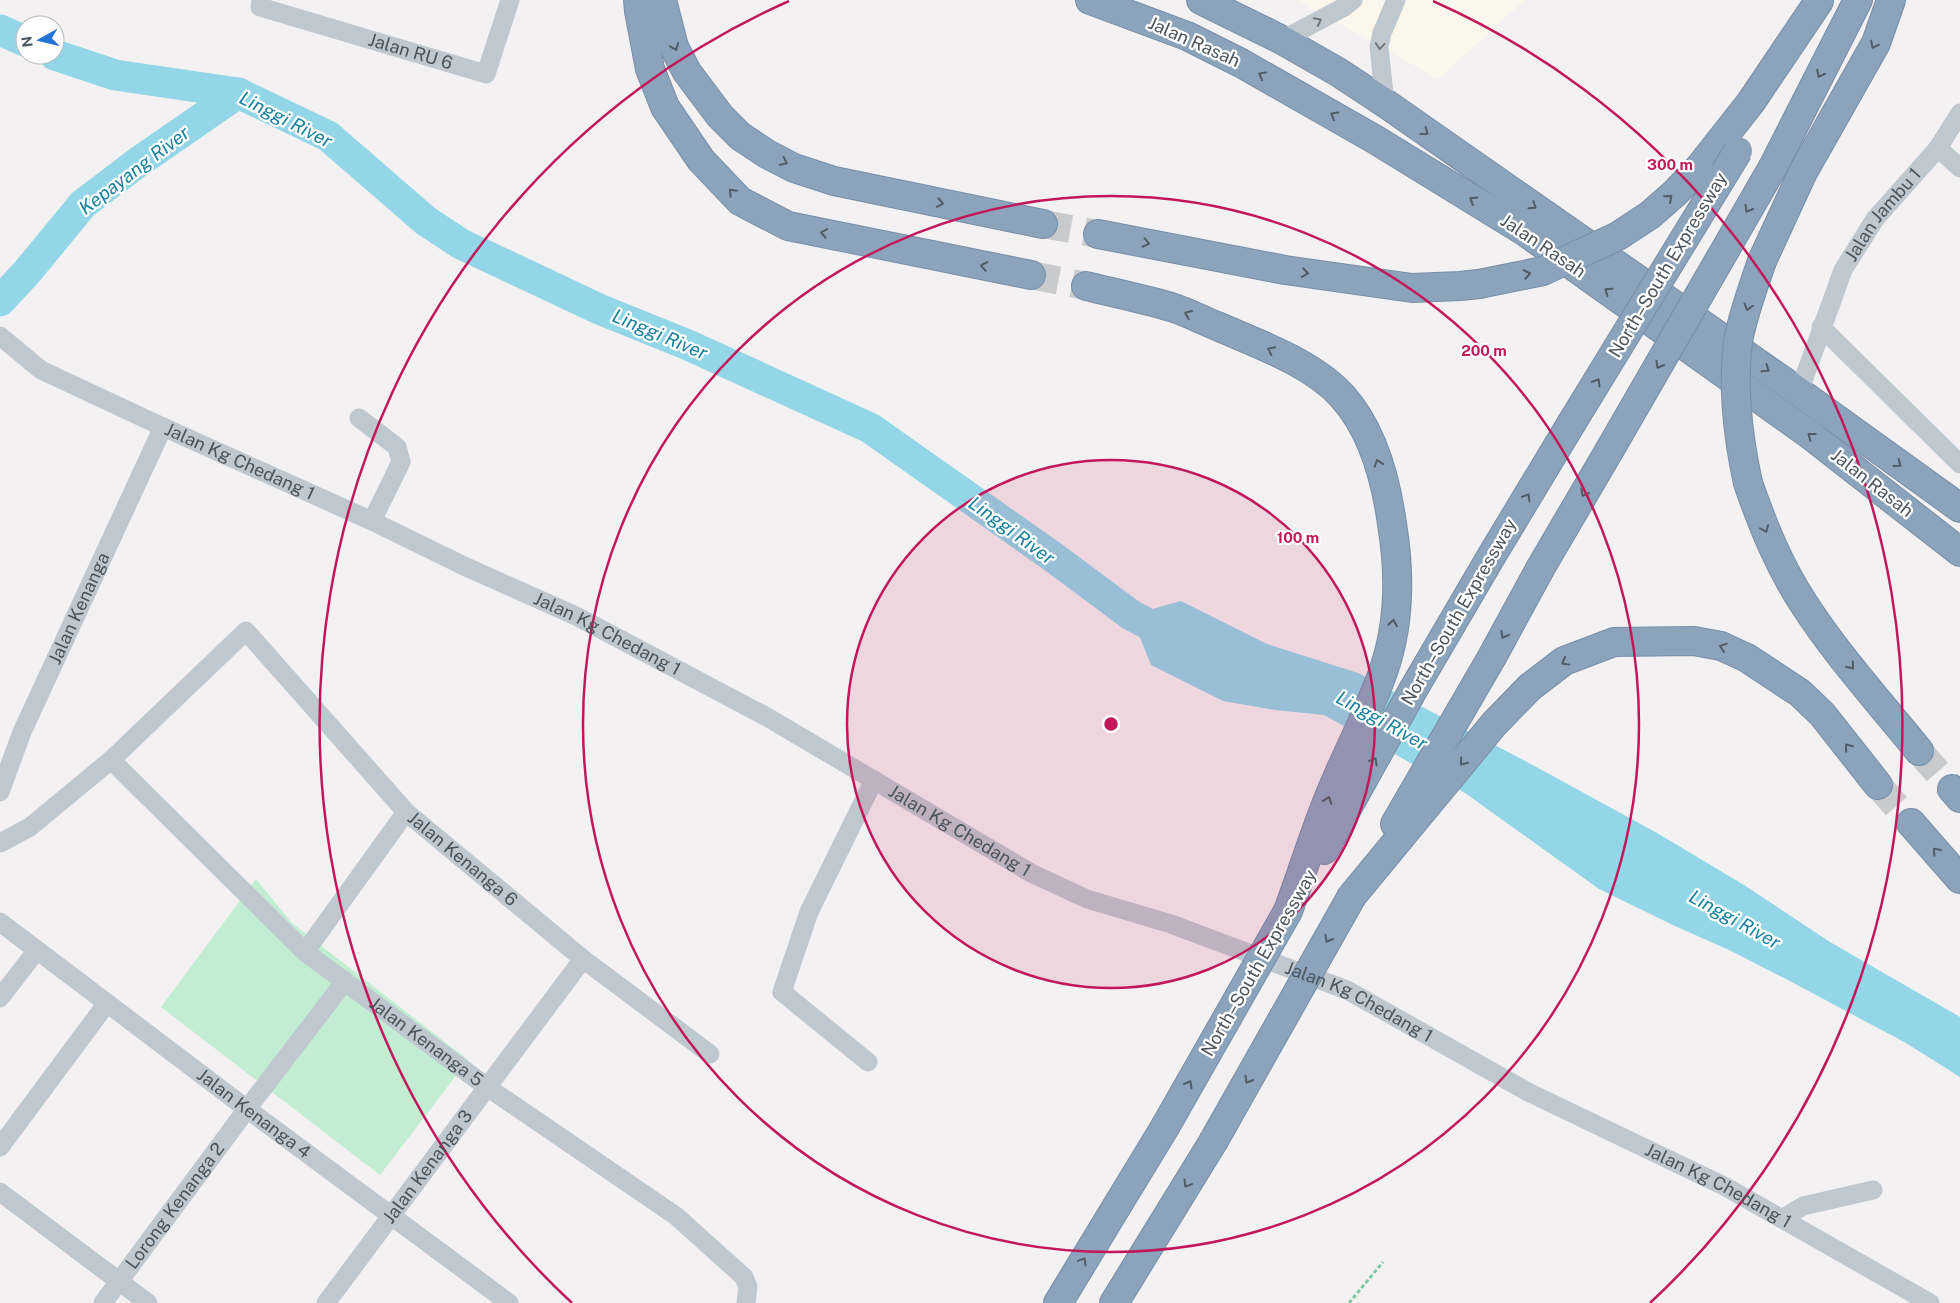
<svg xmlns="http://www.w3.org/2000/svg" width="1960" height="1303" font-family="'Public Sans',sans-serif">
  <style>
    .commercial { fill: #fbf7ec }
    .green { fill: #c2edd3 }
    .water { fill: #92d6e7 }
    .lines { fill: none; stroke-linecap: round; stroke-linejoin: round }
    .river { stroke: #92d6e7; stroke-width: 31 }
    .highway-tunnel { stroke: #c8cacc; stroke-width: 28; stroke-dasharray: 28 14; stroke-linecap: butt }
    .highway-casing { stroke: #778ea8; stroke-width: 30 }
    .path { stroke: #7cc9a3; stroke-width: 3; stroke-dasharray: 4 2.5; stroke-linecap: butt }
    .minor { stroke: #bfc8ce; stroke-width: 19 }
    .highway { stroke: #8ca3bc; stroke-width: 28 }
    .highway-bridge-casing { stroke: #778ea8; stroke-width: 30; stroke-linecap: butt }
    .highway-bridge { stroke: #8ca3bc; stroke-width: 28 }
    .oneway { stroke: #6c777f }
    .oneway2 { stroke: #505c66 }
    .ring { fill: none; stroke: #c2185b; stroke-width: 2.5 }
    .labels { text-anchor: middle; stroke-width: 4.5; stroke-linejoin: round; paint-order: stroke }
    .street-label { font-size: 18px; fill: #49545d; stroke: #fff }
    .water-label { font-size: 19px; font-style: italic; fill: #16809d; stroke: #fff }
    .centre { fill: #c2185b; stroke: #fff; stroke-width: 2.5 }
    .ring-label { font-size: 15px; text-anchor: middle; font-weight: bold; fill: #c2185b; stroke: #fff; stroke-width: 4.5; stroke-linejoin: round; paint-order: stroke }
  </style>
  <rect width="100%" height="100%" fill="#f3f1f1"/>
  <path class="commercial" d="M1298,0h227l-87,79z"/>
  <path class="green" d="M256,879l36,44 176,137 -88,115 -219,-168z"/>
  <path class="water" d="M1181,601l86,43 91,29 182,96 117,64 87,52 86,57 130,75v60l-54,-34 -120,-64 -57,-29 -54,-24 -76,-37 -134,-96 -141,-78 -49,-5 -52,-9 -72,-36 -20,-50z"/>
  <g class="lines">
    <g class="river">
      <path d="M0,30l25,11"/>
      <path d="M55,55l60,20 123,18 90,43 98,85 35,23 138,65 89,36 182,83 183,129 78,58 38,20"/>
      <path d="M0,301l27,-29 56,-68 54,-41 101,-70"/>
    </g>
    <g class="highway-tunnel">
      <path d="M1043,224l55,10"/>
      <path d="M1031,275l55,11"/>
      <path d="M1919,751l33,38"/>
      <path d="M1878,785l33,38"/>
    </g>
    <g class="highway-casing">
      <g id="highway">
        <path d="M638,0l1,11 11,58 15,38 36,53 39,41 48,25 243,49"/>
        <path d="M662,0l12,47 13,25 33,44 20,20 27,18 27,14 40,13 209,43"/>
        <path d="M1090,0l97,36 54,27 135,77 148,91 285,203 151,118"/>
        <path d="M1201,0l81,40 56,32 47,31 414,289 161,116"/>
        <path d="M1773,167l85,-167"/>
        <path d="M1699,168l52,-66 68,-101"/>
        <path d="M1098,234l187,36 127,18 48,-2 19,-2"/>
        <path d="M1762,261l41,-89 73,-129 15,-43"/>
        <path d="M1086,286c29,7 57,13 85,21 16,5 31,13 46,19 41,18 96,37 126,71 30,34 43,83 49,127 8,48 8,100 -9,148 -14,40 -35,79 -51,118 -17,40 -29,81 -44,121"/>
        <path d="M1748,483c15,43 31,83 56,121 32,50 77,100 115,147"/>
        <path d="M1952,789l8,9"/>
        <path d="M1911,823l49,56"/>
        <path d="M1395,824l97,-167 49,-90 68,-116"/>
        <path d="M1324,850l89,-160 79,-135 79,-131"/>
        <path d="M1352,896l142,-172 36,-37 34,-26 50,-19 80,-1 27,5 26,12 53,35 22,21 56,71"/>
        <path d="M1058,1303l107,-176"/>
        <path d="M1114,1303l99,-161"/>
      </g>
    </g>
    <path class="path" d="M1349,1303l34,-41"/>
    <g class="minor">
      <path id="s1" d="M261,0l-1,7 226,67 24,-74"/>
      <path d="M1282,40l62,-33 9,-7"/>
      <path d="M1385,103l-6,-56 3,-14 14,-33"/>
      <path d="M1938,148l22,20"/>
      <path d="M1821,327l139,137"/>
      <path id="s2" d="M0,336l41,34 122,57 209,94 92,45 112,50 191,101 264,156 56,26 84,25 176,66 181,102 198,95 204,116"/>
      <path id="s3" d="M1799,392l44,-122 32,-51 63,-71 22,-35"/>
      <path d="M359,418l38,29 4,15 -29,59"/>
      <path id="s4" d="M111,760l194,192 182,135 189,129 68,61 4,10 -2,16"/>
      <path id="s5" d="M0,792l22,-60 141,-305"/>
      <path id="s6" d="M0,843l30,-16 81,-67 135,-129 160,181 177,147 127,95"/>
      <path id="s7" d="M0,922l247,187 262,194"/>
      <path d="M305,952l101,-140"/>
      <path d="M0,998l37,-48"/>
      <path d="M868,1062l-86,-70 27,-80 65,-132"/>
      <path d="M0,1147l107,-144"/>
      <path d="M0,1192l148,111"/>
      <path d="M1782,1219l21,-13 70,-16"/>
      <path id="s8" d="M103,1303l144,-194 98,-128"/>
      <path id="s9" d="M326,1303l257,-344"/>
    </g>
    <use href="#highway" class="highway"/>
    <g class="highway-bridge-casing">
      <g id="highway-bridge">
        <path d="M1479,284l64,-13 75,-35 32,-21 25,-22 24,-25"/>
        <path d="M1571,424l167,-273"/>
        <path d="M1609,451l164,-284"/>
        <path d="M1748,483c-10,-46 -16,-93 -10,-141 4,-25 16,-57 24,-81"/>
        <path d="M1165,1127l123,-216"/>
        <path d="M1213,1142l139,-246"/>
      </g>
    </g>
    <use href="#highway-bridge" class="highway-bridge"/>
  </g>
  <defs><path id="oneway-chevron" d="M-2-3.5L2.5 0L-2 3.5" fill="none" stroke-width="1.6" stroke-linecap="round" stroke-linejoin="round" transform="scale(1.25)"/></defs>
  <g class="oneway">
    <use href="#oneway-chevron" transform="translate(1318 21) rotate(-28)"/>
    <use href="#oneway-chevron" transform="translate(1380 46) rotate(94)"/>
  </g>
  <g class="oneway2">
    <use href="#oneway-chevron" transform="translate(1874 45) rotate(116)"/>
    <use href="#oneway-chevron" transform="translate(675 47) rotate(68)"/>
    <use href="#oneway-chevron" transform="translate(1820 74) rotate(117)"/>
    <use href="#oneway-chevron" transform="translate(1262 75) rotate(-151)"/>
    <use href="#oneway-chevron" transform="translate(1334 115) rotate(-149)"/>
    <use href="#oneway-chevron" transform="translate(1425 132) rotate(36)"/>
    <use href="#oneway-chevron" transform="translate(784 162) rotate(26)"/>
    <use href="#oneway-chevron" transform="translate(732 192) rotate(-134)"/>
    <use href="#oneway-chevron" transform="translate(1669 198) rotate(-41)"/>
    <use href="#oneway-chevron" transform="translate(1473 200) rotate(-148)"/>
    <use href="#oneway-chevron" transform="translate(940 203) rotate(11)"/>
    <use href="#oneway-chevron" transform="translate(1533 206) rotate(35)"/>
    <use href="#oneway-chevron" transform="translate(1748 209) rotate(120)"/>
    <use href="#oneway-chevron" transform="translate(824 233) rotate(-169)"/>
    <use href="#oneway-chevron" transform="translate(1146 243) rotate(12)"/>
    <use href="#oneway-chevron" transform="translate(984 266) rotate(-169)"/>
    <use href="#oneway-chevron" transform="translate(1305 273) rotate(8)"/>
    <use href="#oneway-chevron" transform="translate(1527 274) rotate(-11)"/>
    <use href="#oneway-chevron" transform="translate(1608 291) rotate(-145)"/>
    <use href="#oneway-chevron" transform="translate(1748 307) rotate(106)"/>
    <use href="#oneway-chevron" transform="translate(1188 314) rotate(-157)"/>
    <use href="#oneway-chevron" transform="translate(1271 350) rotate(-154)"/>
    <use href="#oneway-chevron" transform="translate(1659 365) rotate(120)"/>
    <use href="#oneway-chevron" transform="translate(1766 369) rotate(35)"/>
    <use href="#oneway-chevron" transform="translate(1597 382) rotate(-59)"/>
    <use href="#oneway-chevron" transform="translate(1811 436) rotate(-143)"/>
    <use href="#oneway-chevron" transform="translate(1378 463) rotate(-109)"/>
    <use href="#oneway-chevron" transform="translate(1898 464) rotate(36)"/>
    <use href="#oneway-chevron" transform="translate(1584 493) rotate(120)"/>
    <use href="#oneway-chevron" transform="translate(1527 497) rotate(-59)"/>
    <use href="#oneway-chevron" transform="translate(1765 529) rotate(69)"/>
    <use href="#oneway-chevron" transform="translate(1393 623) rotate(-80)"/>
    <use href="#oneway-chevron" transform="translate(1504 635) rotate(118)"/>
    <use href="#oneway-chevron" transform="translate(1723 647) rotate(-161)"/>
    <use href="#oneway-chevron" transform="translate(1565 662) rotate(151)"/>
    <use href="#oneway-chevron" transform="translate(1851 666) rotate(51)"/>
    <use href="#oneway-chevron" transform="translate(1848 747) rotate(-129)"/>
    <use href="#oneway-chevron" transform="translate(1374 761) rotate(-61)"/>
    <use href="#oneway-chevron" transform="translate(1463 762) rotate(129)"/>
    <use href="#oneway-chevron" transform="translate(1328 800) rotate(-70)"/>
    <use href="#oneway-chevron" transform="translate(1936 851) rotate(-131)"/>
    <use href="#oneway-chevron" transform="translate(1328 939) rotate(120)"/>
    <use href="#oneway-chevron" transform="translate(1248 1080) rotate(120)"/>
    <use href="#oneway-chevron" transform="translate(1189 1084) rotate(-60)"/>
    <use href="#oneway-chevron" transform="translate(1187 1184) rotate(121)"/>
    <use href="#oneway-chevron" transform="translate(1083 1261) rotate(-59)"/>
  </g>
  <circle cx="1111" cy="724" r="264" fill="#c2185b" fill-opacity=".12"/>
  <g class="ring">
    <circle cx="1111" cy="724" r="264"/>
    <circle cx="1111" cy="724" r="528"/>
    <path d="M572 1303A791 791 0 0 1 789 1M1433 1A791 791 0 0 1 1650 1303"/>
  </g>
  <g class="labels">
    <g class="street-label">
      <text transform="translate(1194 42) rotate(24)" y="6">Jalan Rasah</text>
      <text dy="6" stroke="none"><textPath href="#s1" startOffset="164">Jalan RU 6</textPath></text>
      <text dy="6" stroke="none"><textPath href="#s3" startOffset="198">Jalan Jambu 1</textPath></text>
      <text transform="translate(1543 246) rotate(34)" y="6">Jalan Rasah</text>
      <text transform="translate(1668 265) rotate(-59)" y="6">North–South Expressway</text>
      <text dy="6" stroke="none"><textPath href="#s2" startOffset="272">Jalan Kg Chedang 1</textPath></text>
      <text transform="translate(1872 483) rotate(38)" y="6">Jalan Rasah</text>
      <text dy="6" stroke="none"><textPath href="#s5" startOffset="200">Jalan Kenanga</textPath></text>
      <text transform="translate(1459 612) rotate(-60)" y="6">North–South Expressway</text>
      <text dy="6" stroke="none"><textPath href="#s2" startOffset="678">Jalan Kg Chedang 1</textPath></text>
      <text dy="6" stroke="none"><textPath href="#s2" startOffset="1082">Jalan Kg Chedang 1</textPath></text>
      <text dy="6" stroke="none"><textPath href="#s6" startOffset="641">Jalan Kenanga 6</textPath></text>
      <text transform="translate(1259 963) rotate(-60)" y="6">North–South Expressway</text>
      <text dy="6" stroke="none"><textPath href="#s2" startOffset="1518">Jalan Kg Chedang 1</textPath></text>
      <text dy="6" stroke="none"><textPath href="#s4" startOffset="424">Jalan Kenanga 5</textPath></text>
      <text dy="6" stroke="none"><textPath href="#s7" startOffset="318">Jalan Kenanga 4</textPath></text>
      <text dy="6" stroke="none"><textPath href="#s9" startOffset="170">Jalan Kenanga 3</textPath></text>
      <text dy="6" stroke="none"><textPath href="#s2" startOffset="1922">Jalan Kg Chedang 1</textPath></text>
      <text dy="6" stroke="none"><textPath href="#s8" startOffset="121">Lorong Kenanga 2</textPath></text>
    </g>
    <g class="water-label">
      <text transform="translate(286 119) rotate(27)" y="7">Linggi River</text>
      <text transform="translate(134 170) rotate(-37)" y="7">Kepayang River</text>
      <text transform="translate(660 334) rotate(23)" y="7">Linggi River</text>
      <text transform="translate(1012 530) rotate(36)" y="7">Linggi River</text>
      <text transform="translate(1382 720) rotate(29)" y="7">Linggi River</text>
      <text transform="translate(1735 919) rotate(29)" y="7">Linggi River</text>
    </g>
  </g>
  <circle cx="1111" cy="724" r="8" class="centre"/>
  <g class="ring-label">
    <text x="1670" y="170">300 m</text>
    <text x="1484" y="356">200 m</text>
    <text x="1298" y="543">100 m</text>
  </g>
  <g transform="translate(40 40) rotate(262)"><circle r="24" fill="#ffffff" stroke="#b6bbbe"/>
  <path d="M0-4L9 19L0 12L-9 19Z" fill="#2574d8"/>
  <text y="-8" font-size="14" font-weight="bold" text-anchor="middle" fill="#49545d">N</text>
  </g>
</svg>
